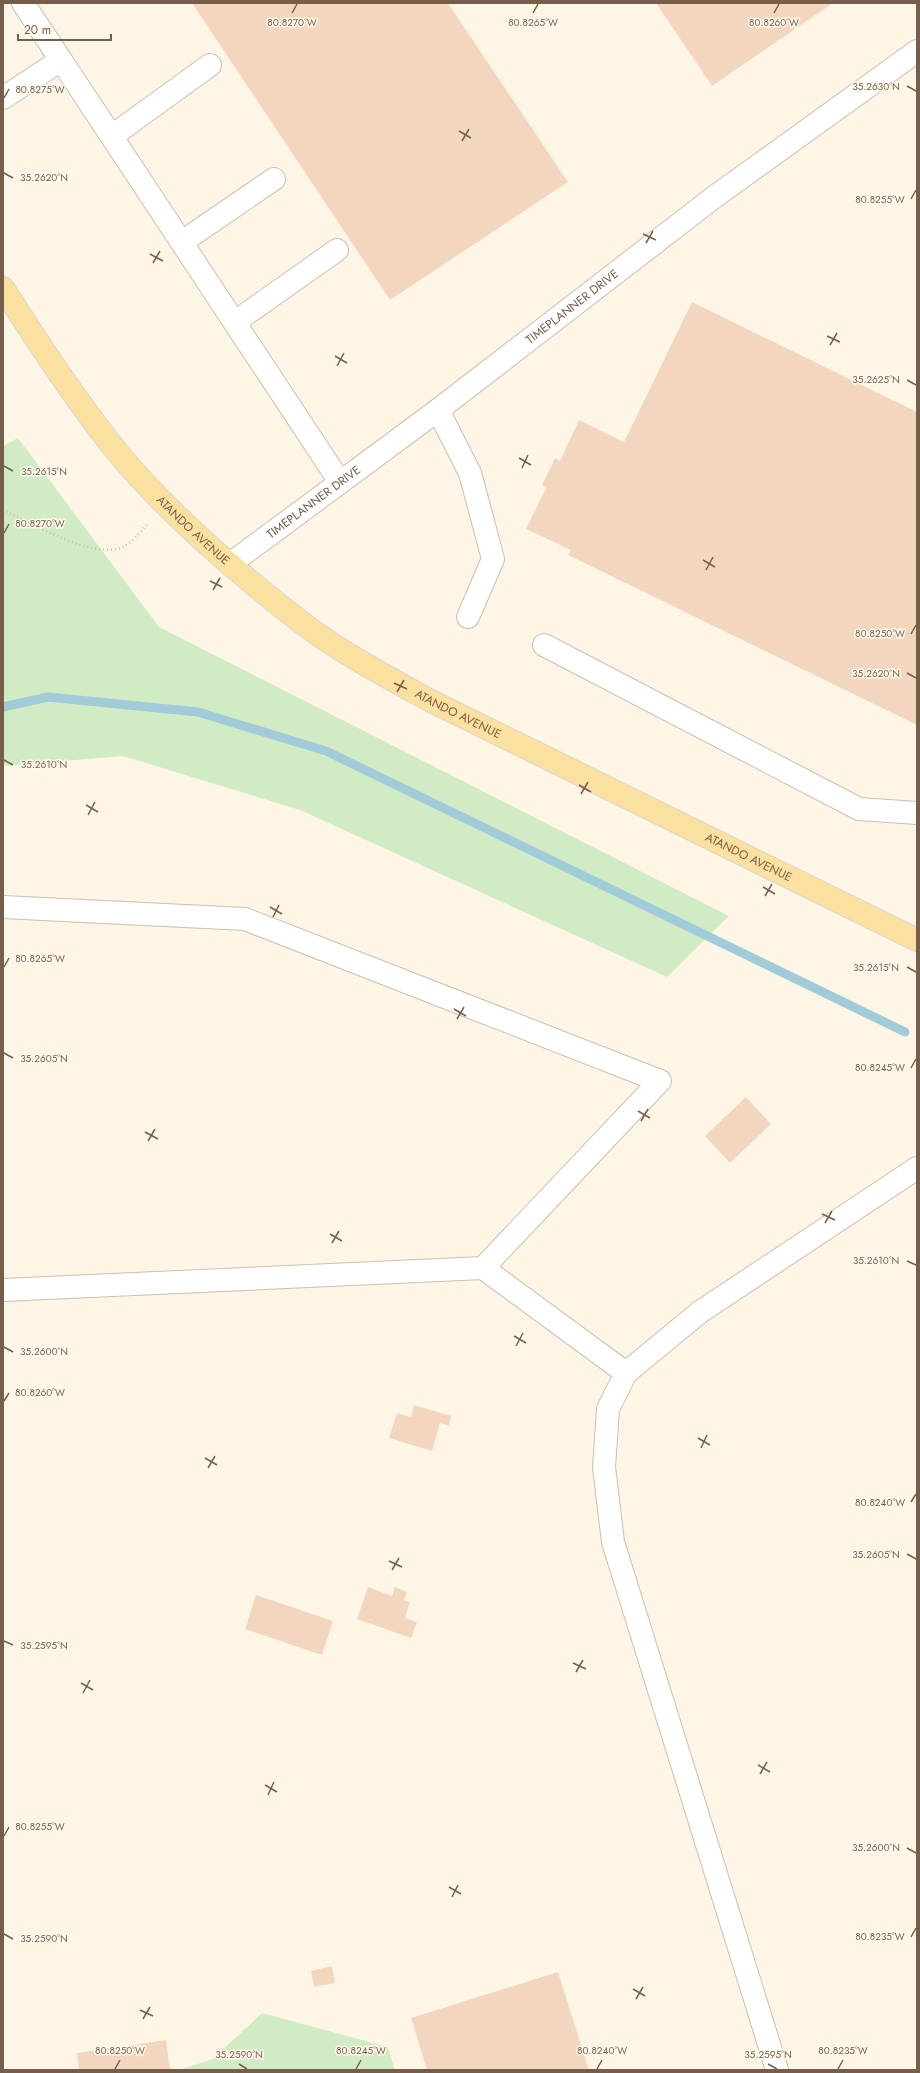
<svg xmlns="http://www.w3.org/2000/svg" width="920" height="2073" font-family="Jost,sans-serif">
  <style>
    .green { fill: #d1ebc5 }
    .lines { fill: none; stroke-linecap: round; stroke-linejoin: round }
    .stream { stroke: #a1cbd9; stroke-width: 9 }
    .building { fill: #f2d7be }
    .minor-casing { stroke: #cfbeac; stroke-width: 24 }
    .major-casing { stroke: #dcd5d0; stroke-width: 24 }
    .path { stroke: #d8bba1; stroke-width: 2.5; stroke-dasharray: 1 3; stroke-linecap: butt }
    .minor { stroke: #fff; stroke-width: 22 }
    .major { stroke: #fbe19f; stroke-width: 22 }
    .ticks { fill: none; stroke: #775e4a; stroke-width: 1.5 }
    .labels { text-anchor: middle; stroke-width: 3; stroke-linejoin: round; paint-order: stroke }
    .street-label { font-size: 12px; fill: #775e4a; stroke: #fff9ed }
    .ticks-label { font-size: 10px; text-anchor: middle; fill: #775e4a; stroke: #fff9ed; stroke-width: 3; stroke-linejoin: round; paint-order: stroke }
  </style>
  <rect width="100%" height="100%" fill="#fdf6e7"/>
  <g class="green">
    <path d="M18,438l141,189 570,289 -62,61 -367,-167 -177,-54 -120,10v-320z"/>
    <path d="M262,2013l126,34 7,23h-216l34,-11z"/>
  </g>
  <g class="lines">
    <path class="stream" d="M3,707l45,-10 150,15 128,39 579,281"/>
  </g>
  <g class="building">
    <path d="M192,3h256l120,179 -178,118z"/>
    <path d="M656,3h177l-121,83z"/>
    <path d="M692,302l225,110v313l-349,-170 3,-5 -45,-21 20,-41 -4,-3 13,-27 5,3 19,-41 45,22z"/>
    <path d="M746,1097l25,27 -41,39 -25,-27z"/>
    <path d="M414,1405l37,11 -2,10 -9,-3 -8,28 -43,-13 8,-25 14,4z"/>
    <path d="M368,1587l24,9 3,-9 12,5 -3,8 6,2 -5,16 12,4 -6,16 -54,-19z"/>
    <path d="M256,1595l77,26 -11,34 -77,-26z"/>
    <path d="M332,1966l3,17 -21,4 -3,-16z"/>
    <path d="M558,1972l31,98h-162l-16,-52z"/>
    <path d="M166,2040l4,29 -91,1 -2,-17z"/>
  </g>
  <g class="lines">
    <g class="minor-casing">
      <g id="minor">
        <path d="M61,60l279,422"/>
        <path d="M3,98l58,-38 -38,-57"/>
        <path d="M112,136l98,-71"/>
        <path d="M182,242l92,-63"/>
        <path d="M235,322l102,-72"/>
        <path d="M438,410l32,63 23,86 -25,58"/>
        <path id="s1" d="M230,564l208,-154 275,-212 204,-147"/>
        <path d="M544,645l315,164 58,4"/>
        <path d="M3,907l242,12 415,162 -177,187"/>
        <path d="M3,1290l480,-22 143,105"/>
        <path d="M777,2070l-164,-528 -9,-75 4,-58 18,-36 74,-61 217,-144"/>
      </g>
    </g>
    <g class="major-casing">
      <g id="major">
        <path id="s2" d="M3,288c37,57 73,113 115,165 39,47 86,90 133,129 23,19 47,39 72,56 35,24 73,44 110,64l484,238"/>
      </g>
    </g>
    <path class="path" d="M3,510c28,13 90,50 120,37 9,-4 18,-16 25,-23"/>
    <use href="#minor" class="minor"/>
    <use href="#major" class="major"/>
  </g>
  <path class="ticks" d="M292,13l5,-9M533,13l5,-9M774,13l5,-9M907,86l9,5M4,98l5,-9M459,131l12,7M462,141l7,-12M4,173l9,5M911,199l5,-9M643,234l13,6M646,243l7,-12M150,254l13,7M153,263l7,-12M827,336l13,6M830,345l7,-12M335,356l12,7M337,366l7,-13M907,380l9,5M519,458l12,7M4,466l9,5M522,468l6,-13M4,533l5,-9M703,560l12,7M706,570l7,-13M210,581l12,6M213,590l7,-12M911,634l5,-9M907,673l9,5M394,683l13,6M397,692l7,-12M4,760l9,5M579,785l12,7M581,794l7,-12M86,805l12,7M88,815l7,-13M763,887l12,7M765,896l7,-12M270,907l12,7M273,917l6,-12M4,967l5,-9M907,967l9,5M454,1009l12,7M457,1019l7,-12M4,1053l9,5M911,1068l5,-9M638,1111l12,7M641,1121l7,-12M145,1132l13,7M148,1141l7,-12M822,1214l13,6M825,1223l7,-12M330,1234l12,7M332,1243l7,-12M907,1261l9,4M514,1336l12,7M516,1346l7,-13M4,1347l9,5M4,1401l5,-8M698,1438l12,7M701,1448l6,-13M205,1458l12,7M208,1468l7,-12M911,1502l5,-8M907,1554l9,5M389,1561l13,6M392,1570l7,-12M4,1641l9,4M573,1663l13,6M576,1672l7,-12M81,1683l12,7M83,1693l7,-13M758,1765l12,7M760,1774l7,-12M265,1785l12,7M268,1795l6,-13M4,1836l5,-9M907,1848l9,5M449,1887l12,7M452,1897l6,-12M4,1934l9,5M911,1937l5,-9M633,1989l12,7M636,1999l7,-12M140,2010l13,6M143,2019l7,-12M239,2064l8,5M768,2064l9,5M115,2069l5,-9M356,2069l5,-9M597,2069l5,-9M838,2069l5,-9"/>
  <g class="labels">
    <g class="street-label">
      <text dy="4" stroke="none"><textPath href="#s1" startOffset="428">TIMEPLANNER DRIVE</textPath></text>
      <text dy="4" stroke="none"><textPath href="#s1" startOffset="104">TIMEPLANNER DRIVE</textPath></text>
      <text dy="4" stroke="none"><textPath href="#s2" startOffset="309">ATANDO AVENUE</textPath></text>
      <text dy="4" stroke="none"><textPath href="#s2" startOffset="633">ATANDO AVENUE</textPath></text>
      <text dy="4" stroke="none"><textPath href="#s2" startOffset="957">ATANDO AVENUE</textPath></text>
    </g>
  </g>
  <g class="ticks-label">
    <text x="292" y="26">80.8270°W</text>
    <text x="533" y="26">80.8265°W</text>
    <text x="774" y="26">80.8260°W</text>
    <text x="876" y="90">35.2630°N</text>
    <text x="40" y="93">80.8275°W</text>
    <text x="44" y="181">35.2620°N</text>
    <text x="880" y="203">80.8255°W</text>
    <text x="876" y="383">35.2625°N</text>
    <text x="44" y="475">35.2615°N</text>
    <text x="40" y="527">80.8270°W</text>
    <text x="880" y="637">80.8250°W</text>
    <text x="876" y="677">35.2620°N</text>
    <text x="44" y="768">35.2610°N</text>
    <text x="40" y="962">80.8265°W</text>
    <text x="876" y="971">35.2615°N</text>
    <text x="44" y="1062">35.2605°N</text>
    <text x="880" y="1071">80.8245°W</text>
    <text x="876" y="1264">35.2610°N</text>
    <text x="44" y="1355">35.2600°N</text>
    <text x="40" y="1396">80.8260°W</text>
    <text x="880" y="1506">80.8240°W</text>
    <text x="876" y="1558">35.2605°N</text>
    <text x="44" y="1649">35.2595°N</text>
    <text x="40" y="1830">80.8255°W</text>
    <text x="876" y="1851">35.2600°N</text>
    <text x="880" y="1940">80.8235°W</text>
    <text x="44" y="1942">35.2590°N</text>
    <text x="120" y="2054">80.8250°W</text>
    <text x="361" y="2054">80.8245°W</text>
    <text x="602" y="2054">80.8240°W</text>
    <text x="843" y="2054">80.8235°W</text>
    <text x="239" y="2058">35.2590°N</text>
    <text x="768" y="2058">35.2595°N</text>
  </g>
  <rect width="920" height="2073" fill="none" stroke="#775e4a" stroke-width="8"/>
  <path d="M18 34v6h93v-6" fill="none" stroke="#775e4a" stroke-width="2"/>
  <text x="24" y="34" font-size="12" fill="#775e4a" stroke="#fff9ed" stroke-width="3" paint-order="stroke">20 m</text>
</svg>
